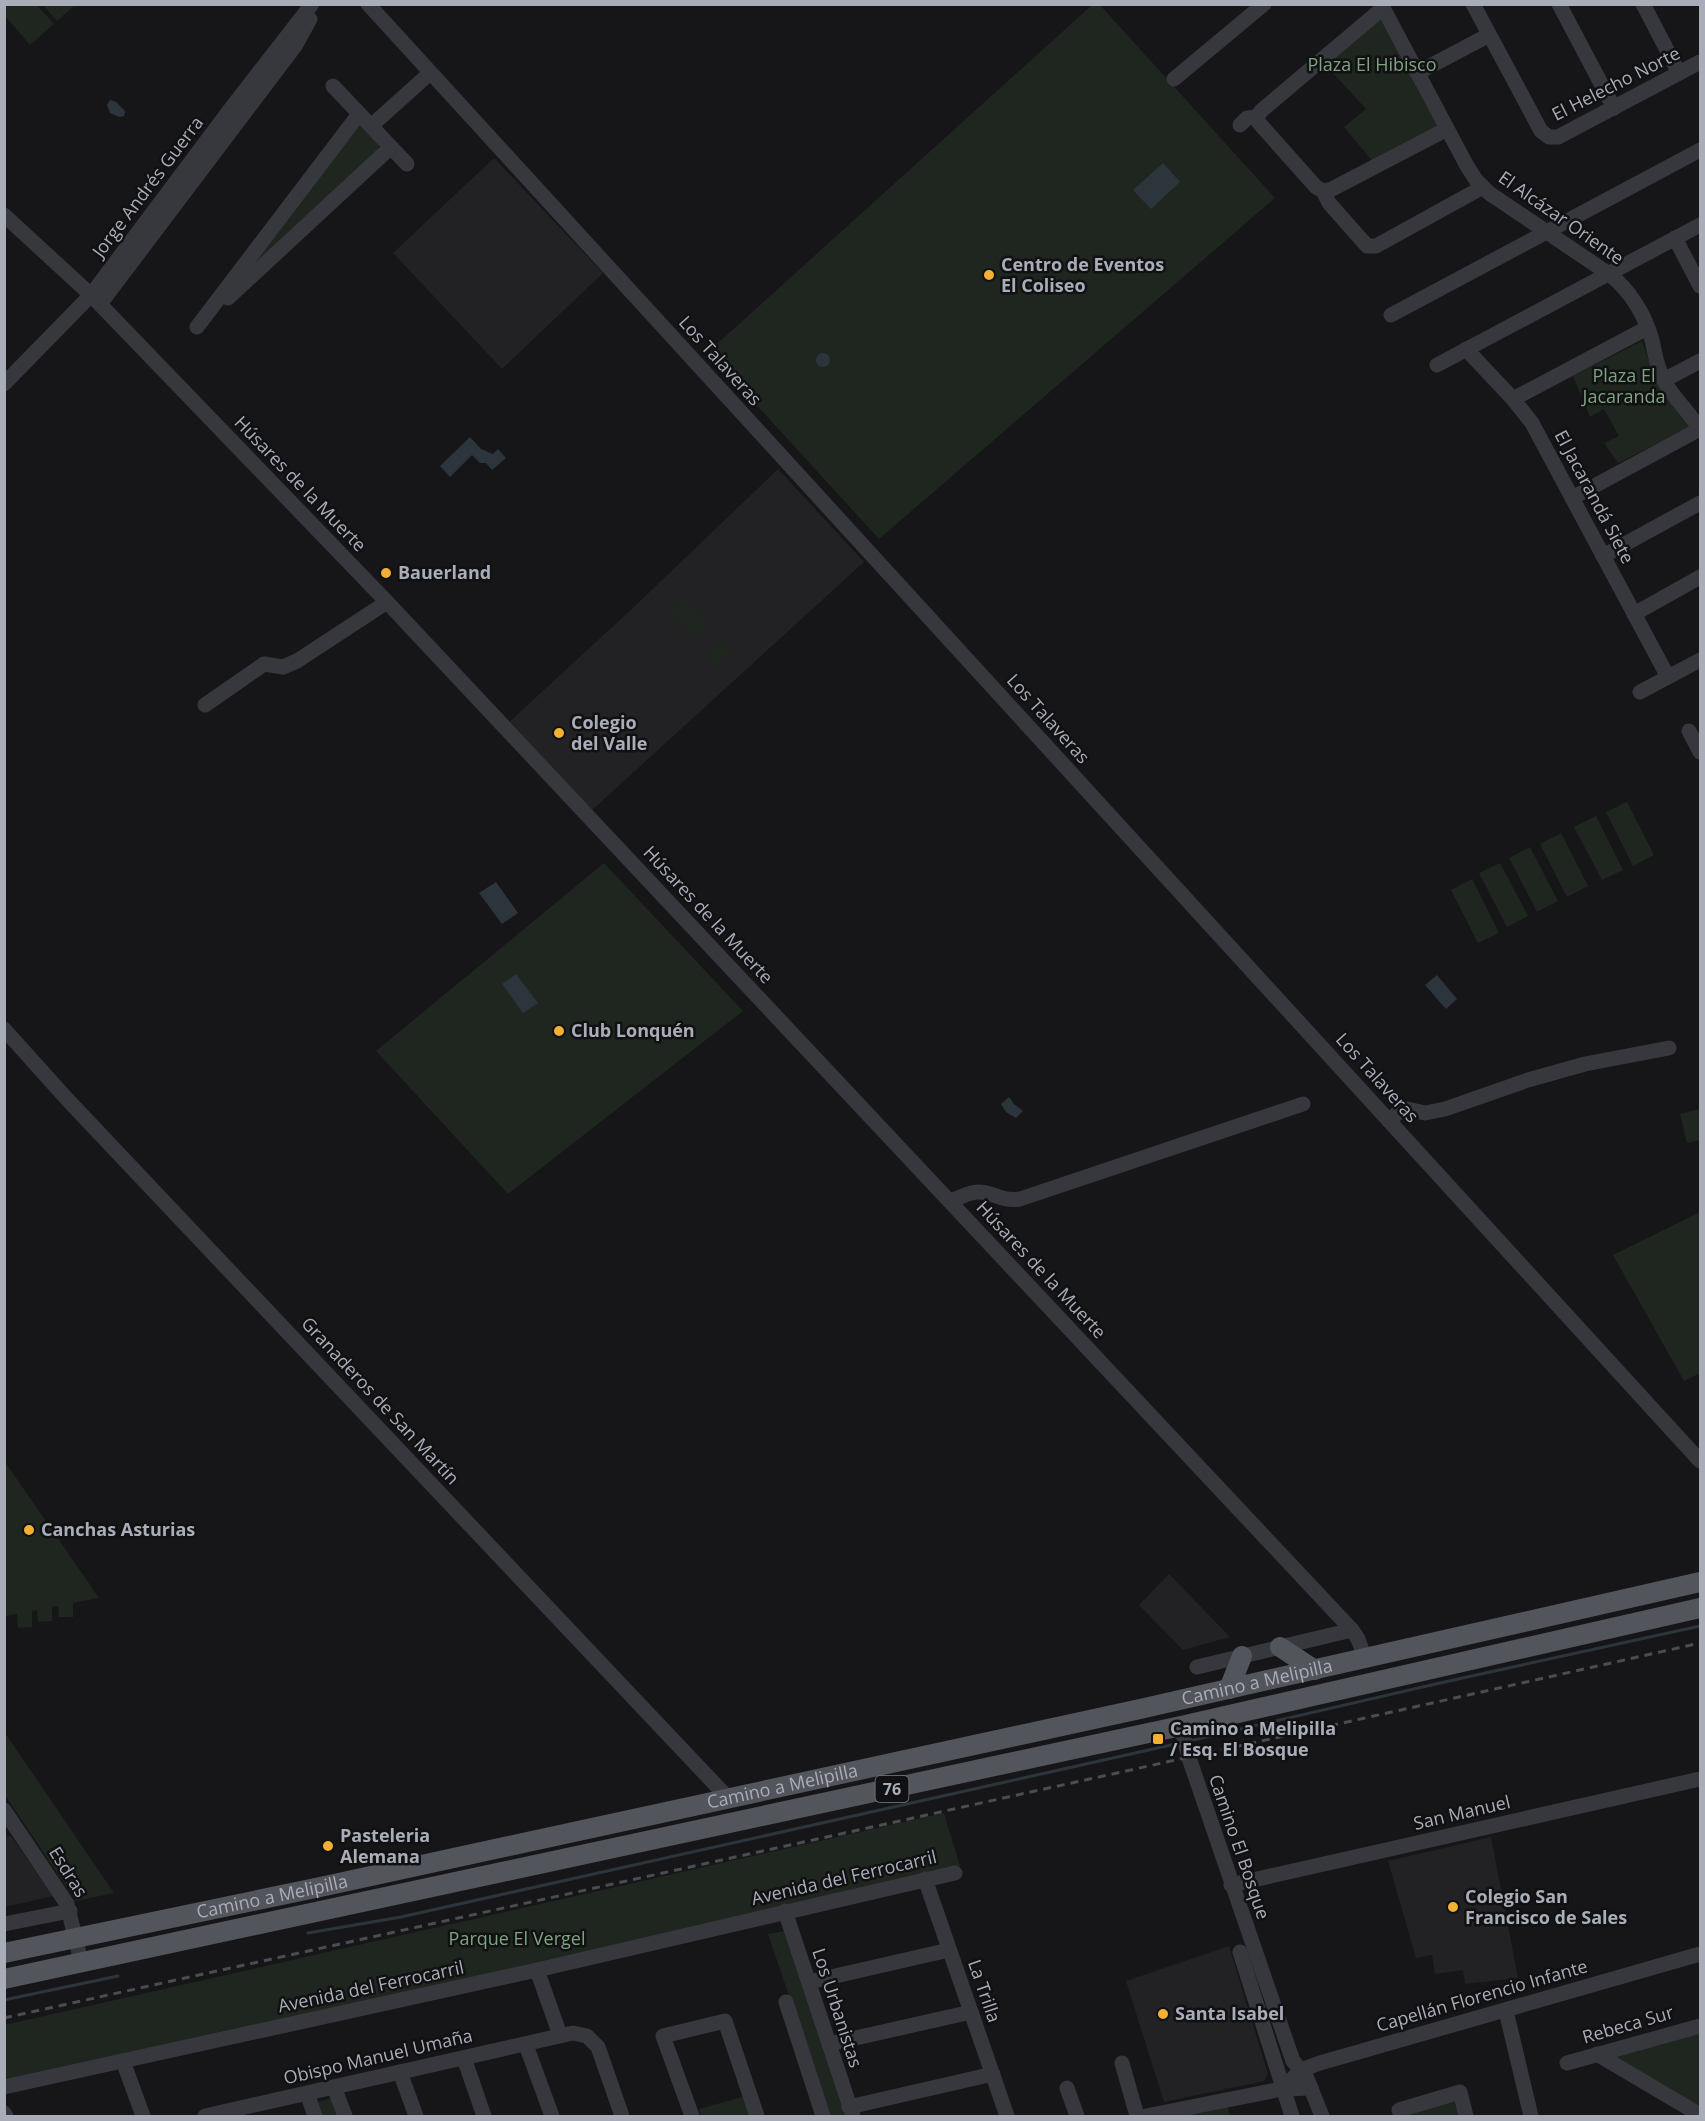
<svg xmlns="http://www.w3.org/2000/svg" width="1705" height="2121" font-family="'Open Sans',sans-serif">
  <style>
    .built { fill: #222225 }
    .green { fill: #1e261f }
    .water { fill: #2c353c }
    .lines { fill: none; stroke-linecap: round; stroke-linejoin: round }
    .stream { stroke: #2c353c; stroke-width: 3 }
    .minor { stroke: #37383d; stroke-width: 15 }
    .major { stroke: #53555c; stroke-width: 20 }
    .rail { stroke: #4a4c52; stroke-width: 3; stroke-dasharray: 8 6; stroke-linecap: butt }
    .poi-dot { fill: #f2b134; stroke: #111113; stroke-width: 2 }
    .labels { text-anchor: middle; stroke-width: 5; stroke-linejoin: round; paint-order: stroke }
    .shield { fill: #111113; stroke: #7b7e86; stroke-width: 1.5 }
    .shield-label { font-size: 16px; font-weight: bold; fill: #a8adb8 }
    .park-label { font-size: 18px; fill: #7fa381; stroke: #111113 }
    .street-label { font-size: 18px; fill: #a8adb8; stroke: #111113 }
    .poi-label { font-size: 18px; font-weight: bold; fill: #a8adb8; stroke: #111113; text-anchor: start }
  </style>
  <rect width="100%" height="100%" fill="#161618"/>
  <g class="built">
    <path d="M494,158l109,115 -101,96 -109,-116z"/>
    <path d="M778,469l86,93 -274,250 -83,-88 129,-119z"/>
    <path d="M1169,1574l61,63 -47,13 -44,-45z"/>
    <path d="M11,1836l42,60 -48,11 -1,-70z"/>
    <path d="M1491,1837l27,141 -53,6 -2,-14 -28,4 -3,-19 -16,3 -28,-97z"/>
    <path d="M1229,1946l39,128 -4,7 -100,21 -38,-121z"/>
  </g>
  <g class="green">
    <path d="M4,5h33l17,19 -24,21 -25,-29z"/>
    <path d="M43,5h32l-18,16z"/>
    <path d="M1092,5h8l175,193 -396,341 -171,-187z"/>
    <path d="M1382,12l62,115 -69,37 -31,-37 22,-18 -44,-48z"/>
    <path d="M360,125l19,19 -1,7 -148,140z"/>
    <path d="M1642,341l13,37 37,48 -74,37 -14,-20 15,-7 -15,-27 -14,8 -17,-41z"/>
    <path d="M684,596l26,28 -16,15 -26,-28z"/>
    <path d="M722,640l10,10 -16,17 -10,-10z"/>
    <path d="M1627,802l27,53 -21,11 -27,-54z"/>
    <path d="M1596,816l27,54 -21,10 -28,-53z"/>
    <path d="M1561,833l27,53 -21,11 -27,-53z"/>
    <path d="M1530,847l28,54 -21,11 -28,-54z"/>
    <path d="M604,863l139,148 -235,183 -132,-143z"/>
    <path d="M1500,863l28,53 -21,11 -28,-54z"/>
    <path d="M1472,879l27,54 -21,10 -27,-53z"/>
    <path d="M1700,1109v31l-13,3 -7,-29z"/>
    <path d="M1700,1212v161l-16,8 -71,-126z"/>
    <path d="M5,1462l94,136 -26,5v14h-14l-1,-11 -6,1v14l-14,1 -1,-12 -5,1v16l-14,1 -1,-14 -12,2z"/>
    <path d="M4,1733h1l109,160 -38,8 -71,-106z"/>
    <path d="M944,1813l16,53 -431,100 -524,116 -1,-57z"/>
    <path d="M785,1931l62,185h-17l-62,-182z"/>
    <path d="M1700,2030v81l-93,-55z"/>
    <path d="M746,2096l6,20h-51l-2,-7z"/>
    <path d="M331,2098l6,18h-17l-4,-13z"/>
    <path d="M1454,2100l5,16h-53l-1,-2z"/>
    <path d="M1227,2103l3,13h-65z"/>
  </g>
  <g class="water">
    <path d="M110,100l6,2 9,9 -1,5 -5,1 -9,-4 -3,-8z"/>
    <path d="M1163,163l17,19 -29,27 -18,-19z"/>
    <circle cx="823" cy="360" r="7"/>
    <path d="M470,437l11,12 12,5 5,-5 8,9 -14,12 -6,-7h-6l-8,-8 -22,22 -10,-11z"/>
    <path d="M496,882l22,31 -16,11 -23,-31z"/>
    <path d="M516,974l22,29 -15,10 -21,-29z"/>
    <path d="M1437,975l20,24 -11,10 -21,-24z"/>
    <path d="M1009,1097l5,7 9,7 -7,7 -10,-6 -5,-8z"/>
  </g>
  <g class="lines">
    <g class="stream">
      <path d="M1189,1741l251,-58 260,-57"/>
      <path d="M308,1933l93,-16 779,-174"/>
      <path d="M4,2000l114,-24"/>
    </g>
    <g class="minor">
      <path d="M368,4l1332,1457"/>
      <path d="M1381,4l86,162 9,14 13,13 120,81c21,16 36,41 43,66 3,14 5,28 12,41 10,18 26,31 36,49"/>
      <path d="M1473,4l68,127 8,6h9l142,-75"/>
      <path d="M1559,4l55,104"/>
      <path d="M1643,4l36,69"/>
      <path d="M1417,73l72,-38"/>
      <path d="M1174,79l90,-75"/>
      <path d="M333,86l74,78"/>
      <path d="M1257,117l2,6 57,64 7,4 6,12 38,43h9l107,-59"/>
      <path d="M1257,117l4,-6 122,-103"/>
      <path d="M1240,125l7,-7 10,-1"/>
      <path d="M371,126l59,-53"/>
      <path d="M1323,191l9,-2 115,-60"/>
      <path d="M4,215l87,80 296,307 965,1028 6,9 7,19"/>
      <path d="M1675,238l25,48"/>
      <path d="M228,298l163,-151"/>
      <path d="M100,304l195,-258 15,-27"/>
      <path d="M1391,315l309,-165"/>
      <path d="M197,327l162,-213"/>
      <path d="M1466,349l47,50 19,24 136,254"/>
      <path d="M1437,365l263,-140"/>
      <path d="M1664,380l36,-19"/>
      <path d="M4,384l87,-89 141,-188 80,-103"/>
      <path d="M1513,399l134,-71"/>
      <path d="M1572,498l128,-69"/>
      <path d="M1603,556l97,-53"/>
      <path d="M1634,614l66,-37"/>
      <path d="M1640,692l60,-32"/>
      <path d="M205,705l59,-41 19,3 14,-6 90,-59"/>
      <path d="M1689,731l11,21"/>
      <path d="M4,1029l62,69 663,701"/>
      <path d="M1389,1121l14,-13 22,5 20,-4 83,-29 57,-16 84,-16"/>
      <path d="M950,1201c9,-3 19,-9 28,-9 17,0 22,10 42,7l283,-95"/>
      <path d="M1197,1667l155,-37"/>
      <path d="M1181,1726l8,32 104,303 13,15 16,40"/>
      <path d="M4,1810l63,94 14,57"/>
      <path d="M925,1879l82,237"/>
      <path d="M1231,1885l469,-106"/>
      <path d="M785,1911l68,205"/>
      <path d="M4,1924l66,-13"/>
      <path d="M1240,1952l52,164"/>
      <path d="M537,1970l23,65"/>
      <path d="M809,1982l140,-32"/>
      <path d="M786,2002l37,114"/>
      <path d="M1506,2011l25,105"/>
      <path d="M829,2044l142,-32"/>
      <path d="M526,2045l26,71"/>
      <path d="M1597,2054l103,61"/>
      <path d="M464,2058l20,58"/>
      <path d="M123,2061l20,55"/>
      <path d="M1122,2063l15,53"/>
      <path d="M1567,2063l133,-37"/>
      <path d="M400,2072l16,44"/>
      <path d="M4,2087l533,-117 418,-97"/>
      <path d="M334,2087l11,29"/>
      <path d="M1067,2088l10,28"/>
      <path d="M1282,2089l19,-19 19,-7 380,-109"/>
      <path d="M307,2093l8,23"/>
      <path d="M849,2107l144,-33"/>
      <path d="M4,2113l2,3"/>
      <path d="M205,2116l368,-83 14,3 11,11 24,69"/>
      <path d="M692,2116l-29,-80 62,-15 32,95"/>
      <path d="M1146,2116l136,-27 29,-1"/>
      <path d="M1401,2116l-2,-6 61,-18 6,24"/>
    </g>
    <g class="major">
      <path d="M1280,1647l35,23"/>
      <path d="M1229,1689l13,-33"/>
      <path id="s1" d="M4,1953l321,-67 815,-177 560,-127"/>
      <path d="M4,1979l1177,-253 519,-118"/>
    </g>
    <path class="rail" d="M4,2018c566,-125 1132,-248 1696,-375"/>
  </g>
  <g class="poi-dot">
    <circle cx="989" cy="275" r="6"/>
    <circle cx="386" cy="573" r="6"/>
    <circle cx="559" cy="733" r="6"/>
    <circle cx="559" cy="1031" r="6"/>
    <circle cx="29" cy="1530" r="6"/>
    <rect x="1152" y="1733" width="12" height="12" rx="3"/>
    <circle cx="328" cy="1846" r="6"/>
    <circle cx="1453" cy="1907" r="6"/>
    <circle cx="1163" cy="2014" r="6"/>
  </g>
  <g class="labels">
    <rect class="shield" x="875.5" y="1776" width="33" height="26" rx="4.5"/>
    <g class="shield-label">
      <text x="892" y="1795">76</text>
    </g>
    <g class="park-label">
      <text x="1372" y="71">Plaza El Hibisco</text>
      <text x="1624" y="382">Plaza El<tspan x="1624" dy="21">Jacaranda</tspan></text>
      <text x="517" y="1945">Parque El Vergel</text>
    </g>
    <g class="street-label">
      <text transform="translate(1616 84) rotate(-27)" y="6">El Helecho Norte</text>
      <text transform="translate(148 187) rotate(-53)" y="6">Jorge Andrés Guerra</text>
      <text transform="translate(1561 218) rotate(35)" y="6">El Alcázar Oriente</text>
      <text transform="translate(720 361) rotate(48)" y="6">Los Talaveras</text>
      <text transform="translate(300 484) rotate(46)" y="6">Húsares de la Muerte</text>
      <text transform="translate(1594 497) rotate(62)" y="6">El Jacarandá Siete</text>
      <text transform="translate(1048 719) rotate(48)" y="6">Los Talaveras</text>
      <text transform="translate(708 915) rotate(47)" y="6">Húsares de la Muerte</text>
      <text transform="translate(1377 1078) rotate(48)" y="6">Los Talaveras</text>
      <text transform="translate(1041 1270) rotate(47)" y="6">Húsares de la Muerte</text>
      <text transform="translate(380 1401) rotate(47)" y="6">Granaderos de San Martín</text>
      <text dy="6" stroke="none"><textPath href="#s1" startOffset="1282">Camino a Melipilla</textPath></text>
      <text dy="6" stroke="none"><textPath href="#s1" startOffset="796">Camino a Melipilla</textPath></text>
      <text transform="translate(1462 1813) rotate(-13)" y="6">San Manuel</text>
      <text transform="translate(1239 1847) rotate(71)" y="6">Camino El Bosque</text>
      <text transform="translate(68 1872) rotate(58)" y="6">Esdras</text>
      <text transform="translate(844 1878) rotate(-13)" y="6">Avenida del Ferrocarril</text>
      <text dy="6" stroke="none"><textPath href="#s1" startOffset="274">Camino a Melipilla</textPath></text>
      <text transform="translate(371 1987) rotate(-12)" y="6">Avenida del Ferrocarril</text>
      <text transform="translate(984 1991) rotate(71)" y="6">La Trilla</text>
      <text transform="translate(1482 1996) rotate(-16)" y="6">Capellán Florencio Infante</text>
      <text transform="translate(837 2008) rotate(72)" y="6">Los Urbanistas</text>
      <text transform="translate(1628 2025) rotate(-16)" y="6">Rebeca Sur</text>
      <text transform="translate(378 2057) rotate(-13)" y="6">Obispo Manuel Umaña</text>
    </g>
    <g class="poi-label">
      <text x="1001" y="271">Centro de Eventos<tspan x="1001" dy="21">El Coliseo</tspan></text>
      <text x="398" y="579">Bauerland</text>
      <text x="571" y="729">Colegio<tspan x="571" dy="21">del Valle</tspan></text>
      <text x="571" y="1037">Club Lonquén</text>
      <text x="41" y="1536">Canchas Asturias</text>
      <text x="1170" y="1735">Camino a Melipilla<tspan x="1170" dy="21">/ Esq. El Bosque</tspan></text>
      <text x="340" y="1842">Pasteleria<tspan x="340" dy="21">Alemana</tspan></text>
      <text x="1465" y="1903">Colegio San<tspan x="1465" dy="21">Francisco de Sales</tspan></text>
      <text x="1175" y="2020">Santa Isabel</text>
    </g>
  </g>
  <rect width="1705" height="2121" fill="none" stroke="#a8adb8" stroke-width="12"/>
</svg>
